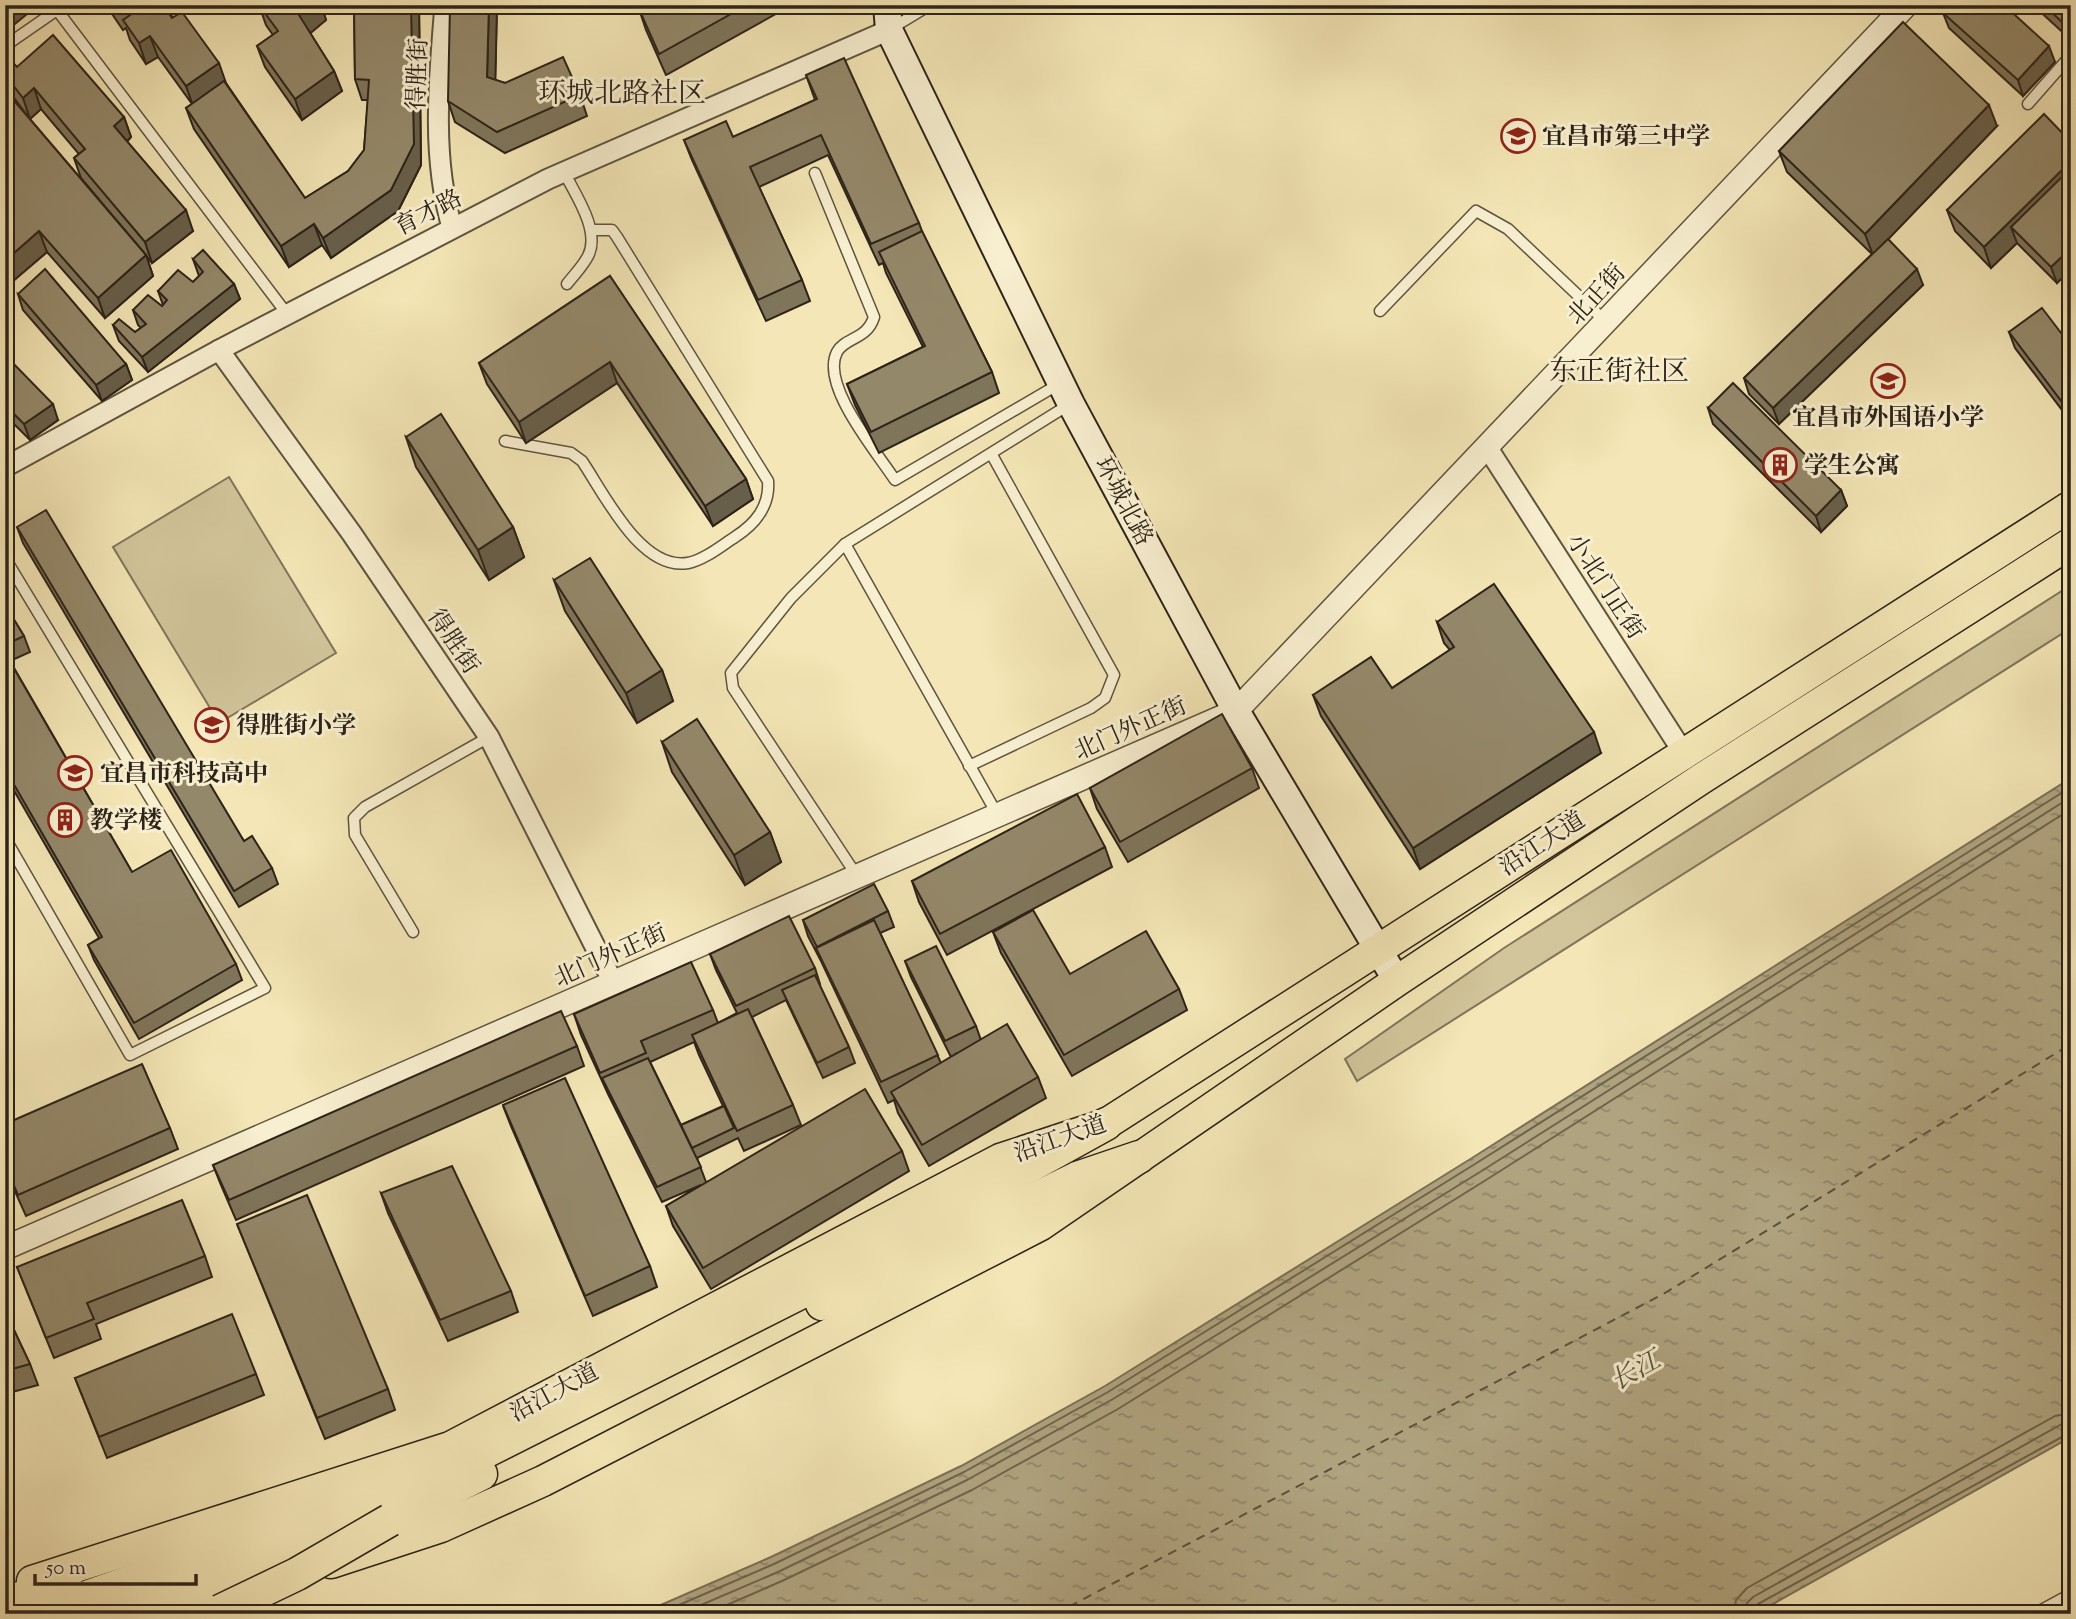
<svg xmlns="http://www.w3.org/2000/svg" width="2076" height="1619" font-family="'Sorts Mill Goudy','Noto Serif SC',serif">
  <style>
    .park { fill: #d2c59b; stroke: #80745a; stroke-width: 2 }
    .water { fill: url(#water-ripples); stroke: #7c7056; stroke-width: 2 }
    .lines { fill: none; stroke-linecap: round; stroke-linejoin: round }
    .shore { stroke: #6e644c; stroke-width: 2 }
    .ferry { stroke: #5b503c; stroke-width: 2; stroke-dasharray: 9 7; stroke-linecap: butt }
    .service-casing { stroke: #5f5440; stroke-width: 13 }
    .minor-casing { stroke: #5f5440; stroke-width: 23 }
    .tertiary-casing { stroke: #5f5440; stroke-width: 26 }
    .secondary-casing { stroke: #2d2318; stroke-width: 30 }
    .primary-casing { stroke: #2d2318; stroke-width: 33 }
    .trunk-casing { stroke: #2d2318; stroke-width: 35 }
    .service { stroke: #f8efd0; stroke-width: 10 }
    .minor { stroke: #f8efd0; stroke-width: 19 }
    .tertiary { stroke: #f8efd0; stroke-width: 23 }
    .secondary { stroke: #f8efd0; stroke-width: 26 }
    .primary { stroke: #f4e6b6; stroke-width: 30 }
    .trunk { stroke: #f4e6b6; stroke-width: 32 }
    .trunk-bridge-casing { stroke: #2d2318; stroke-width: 35; stroke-linecap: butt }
    .trunk-bridge { stroke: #f4e6b6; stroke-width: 32 }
    .wall { fill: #7f755b; stroke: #2d2318; stroke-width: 2; fill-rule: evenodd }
    .shaded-wall { fill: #685f4a; stroke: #2d2318; stroke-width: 2 }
    .building { fill: #94886a; stroke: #2d2318; stroke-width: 2 }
    .labels { text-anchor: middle; stroke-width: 6; stroke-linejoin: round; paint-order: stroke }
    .street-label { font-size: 24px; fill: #2d2318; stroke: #f8efd0 }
    .poi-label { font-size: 24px; font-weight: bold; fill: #2d2318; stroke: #f8efd0; text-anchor: start }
    .water-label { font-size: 26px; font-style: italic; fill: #5b503c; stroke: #f8efd0 }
    .quarter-label { font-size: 28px; fill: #2d2318; stroke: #f8efd0 }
  </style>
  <defs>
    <pattern id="water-ripples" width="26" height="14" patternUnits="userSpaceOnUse" patternTransform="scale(1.75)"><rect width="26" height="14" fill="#b0a480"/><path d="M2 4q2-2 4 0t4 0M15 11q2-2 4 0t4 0" fill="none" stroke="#908568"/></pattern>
  </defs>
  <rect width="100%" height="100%" fill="#f4e6b6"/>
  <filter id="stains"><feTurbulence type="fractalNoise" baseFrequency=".00286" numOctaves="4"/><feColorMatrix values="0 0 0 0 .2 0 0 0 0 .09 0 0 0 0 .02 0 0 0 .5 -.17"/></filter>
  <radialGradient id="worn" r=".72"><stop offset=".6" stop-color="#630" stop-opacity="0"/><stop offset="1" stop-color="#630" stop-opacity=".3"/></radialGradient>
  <g class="park">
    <path d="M229,477l107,176 -117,70 -106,-176z"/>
    <path d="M2071,585v43l-714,453 -12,-22 159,-111z"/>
  </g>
  <path class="water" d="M2071,778v659l-316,177h-1115l131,-57 190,-91 144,-80 367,-228z"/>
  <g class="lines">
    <g class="shore">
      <path d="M658,1614l116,-50 190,-92 144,-80 367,-228 596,-377"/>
      <path d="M680,1614l98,-42 189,-92 146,-81 367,-227 591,-375"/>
      <path d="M706,1614l76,-33 190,-91 146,-81 368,-229 585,-371"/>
      <path d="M1734,1614l2,-14 11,-12 308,-172 16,-3"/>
      <path d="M1744,1614l3,-11 6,-6 307,-172 11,-2"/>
      <path d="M1753,1614l5,-10 313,-172"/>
    </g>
    <path class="ferry" d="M1055,1614l610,-321 406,-249"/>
    <g class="service-casing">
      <g id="service">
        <path d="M892,28l38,-23"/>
        <path d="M5,46l52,-36 230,304"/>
        <path d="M2028,104l43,-49"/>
        <path d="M564,172c11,22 37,59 24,84 -5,10 -14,19 -21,28"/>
        <path d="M815,173l59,144c-7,23 -29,20 -37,35 -17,33 39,99 58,128l164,-96"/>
        <path d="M1380,311l96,-100 32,18 97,92"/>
        <path d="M505,441l66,12 11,8c23,34 59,110 106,102 16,-3 33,-17 47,-26 20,-13 35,-30 33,-56l-151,-244 -5,-7h-21"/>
        <path d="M845,544l152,270"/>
        <path d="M5,558l260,430 -135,67 -125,-217"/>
        <path d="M969,766l122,-58 14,-10 9,-23 -122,-220"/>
        <path d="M857,876l-124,-188 -2,-15 60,-75 54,-54 225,-140"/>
        <path d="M413,932l-58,-97 -1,-17 11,-11 124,-70"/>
        <path d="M2034,1614l37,-20"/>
      </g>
    </g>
    <g class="minor-casing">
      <g id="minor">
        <path d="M445,5c-6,73 -14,151 7,222"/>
        <path d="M219,350l133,184 137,203 124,245"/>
        <path d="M1487,447l196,305"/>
        <path d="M5,467l214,-117 329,-171 341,-149"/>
      </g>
    </g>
    <g class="tertiary-casing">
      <path id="tertiary" d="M5,1248l1231,-537 670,-706"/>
    </g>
    <g class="secondary-casing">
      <path id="secondary" d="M887,5l2,25 182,374 165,307 161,270"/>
    </g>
    <g class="primary-casing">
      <g id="primary">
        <path d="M331,1563l110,-36 102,-46 498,-256 356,-244 304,-202 370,-236"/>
        <path d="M32,1581l418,-134 550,-288 106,-35 965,-618"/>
        <path d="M178,1614l66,-22"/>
      </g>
    </g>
    <g class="trunk-casing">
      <g id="trunk">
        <path d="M822,1304l255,-126 62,-21"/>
        <path d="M5,1603l60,-20"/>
        <path d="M38,1614l344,-121 99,-39 323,-163 302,-167"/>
        <path d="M114,1614l276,-94 91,-46"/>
      </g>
    </g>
    <use href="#service" class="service"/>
    <use href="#minor" class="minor"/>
    <use href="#tertiary" class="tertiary"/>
    <use href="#secondary" class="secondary"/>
    <use href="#primary" class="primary"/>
    <use href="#trunk" class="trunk"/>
    <g class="trunk-bridge-casing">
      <path id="trunk-bridge" d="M220,1611l77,-37 93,-54"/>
    </g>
    <use href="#trunk-bridge" class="trunk-bridge"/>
  </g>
  <g class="wall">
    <path d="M106,5h57l63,78 79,115 43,-27 16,-21 4,-50h-6l-7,-21 -1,-74h65l2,160 -23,46 -67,47 -9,-13 -33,22 -95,-138 -8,-21 6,-4 -34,-47 -12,7 -16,-24 -4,-12 -3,2z"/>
    <path d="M259,5h62l5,15 -16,13 24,38 8,20 -40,29 -37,-53 -8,-21 16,-11 -7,-10z"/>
    <path d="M497,5l-2,75 10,3 75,12 7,21 -82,37 -50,-31 -7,-21z"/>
    <path d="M647,5h145l-126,70 -20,-45 -7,-21z"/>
    <path d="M2033,5h38v35z"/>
    <path d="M1943,13l112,49 -32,34 -74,-68z"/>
    <path d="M5,55l12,12 107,50 7,20 -4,5 66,89 -41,32 -71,-85 -7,-20 5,-4 -38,-45 -11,10 -25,-33z"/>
    <path d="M806,75l113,148 4,11 69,138 7,21 -120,60 -24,-48 -8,-21 76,-37 -37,-74 -3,-10 -4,2 -51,-110 -69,32 43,93 8,21 -44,20 -74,-161 -8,-20 49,-3 82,-37z"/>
    <path d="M5,90l141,165 7,21 -48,42 -58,-66 -34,29 -8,-10z"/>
    <path d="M1997,126l-109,113 35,46 -144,139 -30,-30 -5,-16 128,-124 -85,-82 -8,-21z"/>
    <path d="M2071,142v127l-14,14 -40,-40 -26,25 -36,-37 -8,-21z"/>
    <path d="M193,259l41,25 6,15 -92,73 -29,-31 -6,-16 22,7 6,-4 -3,-3 -5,-15 29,-4 1,-1 -5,-14 35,-9 6,-6z"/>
    <path d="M610,276l136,203 7,20 -40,27 -96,-143 -91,60 -39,-59 -8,-21z"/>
    <path d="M18,294l108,70 6,16 -30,21 -79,-91z"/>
    <path d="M2009,332l62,14v76l-56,-74z"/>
    <path d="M5,355l53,65 -28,20 -25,-25z"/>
    <path d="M1708,408l133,82 6,16 -26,26 -108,-108z"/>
    <path d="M406,437l107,90 11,30 -35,23 -73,-113z"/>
    <path d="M17,527l227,314 28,27 6,16 -39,23 -216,-364z"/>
    <path d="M554,580l108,90 11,31 -36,22 -72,-112z"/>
    <path d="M5,605l19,31 6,16 -20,9 122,211 104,92 6,16 -103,59 -45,-79 -6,-15 11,-7 -94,-163z"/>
    <path d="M1437,622l164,131 -181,116 -99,-153 -8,-21 79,-7 58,-38 -6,-7z"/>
    <path d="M662,742l108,90 11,30 -36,23 -73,-113z"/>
    <path d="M1252,768l7,20 -131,74 -31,-53 -7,-21z"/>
    <path d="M1105,847l7,20 -165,88 -28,-53 -7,-21z"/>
    <path d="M888,911l6,16 -14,6 61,130 16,-10 -6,4 -40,-80 -6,-16 71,65 5,14 57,37 8,21 -117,68 -31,-53 -4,-13 -6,3 -67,-142 -13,-25 -5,-16z"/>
    <path d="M993,932l77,42 109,15 8,21 -115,66 -71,-123z"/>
    <path d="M710,954l105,14 5,16h-1l30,63 6,16 -32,15 -37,-78 -34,17 41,88 8,20 -57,26 -6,-13 -41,20 9,24 196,-31 7,20 -198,118 -38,-63 -7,-20 35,-21 -39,17 -54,-108 -27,-59 -7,-21 139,-4 5,13 19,-10 -21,-43zM694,1042l5,13 24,51 -42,19 -31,-63z"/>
    <path d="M577,1046l7,20 -348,154 -15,-35 -8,-20z"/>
    <path d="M503,1106l147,160 7,21 -64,29 -82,-190z"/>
    <path d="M5,1124l165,4 8,21 -152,67 -21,-47z"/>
    <path d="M381,1193l130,98 7,21 -70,29 -60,-128z"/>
    <path d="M237,1224l151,165 7,21 -70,29z"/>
    <path d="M205,1256l7,21 -116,47 5,15 -47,19 -37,-91z"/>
    <path d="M5,1311l25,53 8,21 -33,9z"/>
    <path d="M256,1374l8,21 -157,63 -32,-80z"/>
  </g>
  <g class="shaded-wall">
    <path d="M6,5h32l-33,27z"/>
    <path d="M312,5h9l5,15 -19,16 -8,-21z"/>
    <path d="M411,5h8l2,160 -23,46 -67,47 -8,-20 68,-48z"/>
    <path d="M489,5h8l-2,93 -8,-21z"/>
    <path d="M2071,21v18l-5,-13z"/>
    <path d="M150,36l8,21 -12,7 -7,-21z"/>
    <path d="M2049,46l6,16 -32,34 -5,-16z"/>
    <path d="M219,63l7,20 -33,23 -7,-20z"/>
    <path d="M334,71l8,20 -40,29 -7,-21z"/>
    <path d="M34,88l7,21 -11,10 -7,-21z"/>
    <path d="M1989,105l8,21 -124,129 -8,-21z"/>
    <path d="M124,117l7,20 -10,10 -7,-21z"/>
    <path d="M2071,161v28l-60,38 6,16 -26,25 -7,-21z"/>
    <path d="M186,210l7,21 -41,32 -7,-21z"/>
    <path d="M314,224l8,21 -33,22 -8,-21z"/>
    <path d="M39,231l8,21 -34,29 -7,-21z"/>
    <path d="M2071,248v21l-14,14 -6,-16z"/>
    <path d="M146,255l7,21 -48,42 -7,-20z"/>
    <path d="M1917,269l6,16 -144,139 -6,-16z"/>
    <path d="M234,284l6,15 -92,73 -6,-15z"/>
    <path d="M610,362l7,21 -91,60 -7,-21z"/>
    <path d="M126,364l6,16 -30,21 -6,-16z"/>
    <path d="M53,404l5,16 -28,20 -6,-16z"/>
    <path d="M746,479l7,20 -40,27 -8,-20z"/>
    <path d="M1841,490l6,16 -26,26 -5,-16z"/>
    <path d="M513,527l11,30 -35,23 -11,-30z"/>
    <path d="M662,670l11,31 -36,22 -11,-30z"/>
    <path d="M1594,732l7,21 -181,116 -7,-21z"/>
    <path d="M770,832l11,30 -36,23 -11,-30z"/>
  </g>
  <g class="building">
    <path d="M113,5h9l-6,4z"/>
    <path d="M128,5h35l9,13 10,-6 37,51 -33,23 -36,-50 -11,7 -16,-23 10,-7z"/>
    <path d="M259,5h53l-13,10 35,56 -39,28 -38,-53 21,-15z"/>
    <path d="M354,5h57l3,139 -23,46 -68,48 -9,-14 -33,22 -95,-138 38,-27 81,117 43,-27 16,-21 5,-70 -14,-1z"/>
    <path d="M450,5h39l-2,72 18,6 58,-26 17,38 -83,37 -49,-31z"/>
    <path d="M647,5h100l-88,49 -20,-45z"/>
    <path d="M1950,5h54l45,41 -31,34 -75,-67z"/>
    <path d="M2044,5h27v16l-5,5z"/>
    <path d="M1903,22l86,83 -124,129 -86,-83z"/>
    <path d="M53,35l71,82 -10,9 72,84 -41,32 -71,-84 11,-9 -51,-61 -11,10 -18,-23v-20l12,12z"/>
    <path d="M844,58l75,165 -48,21 -50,-109 -71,32 52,113 -44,20 -74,-160 42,-19 7,16 84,-38 -11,-24z"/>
    <path d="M5,90l141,165 -48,43 -59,-67 -33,29 -1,-1z"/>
    <path d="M2044,114l27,28v19l-87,86 -37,-37z"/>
    <path d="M2071,168v80l-20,19 -40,-40z"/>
    <path d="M922,231l70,141 -121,60 -24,-48 78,-38 -46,-94z"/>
    <path d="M1888,239l29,30 -144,139 -29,-30z"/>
    <path d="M203,250l31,34 -92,73 -29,-32 6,-6 16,13 11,-8 -13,-14 15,-15 14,11 5,-6 -9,-9 20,-21 15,12 10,-10 -10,-13z"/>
    <path d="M45,269l81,95 -30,21 -78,-91z"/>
    <path d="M610,276l136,203 -41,27 -95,-144 -91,60 -40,-59z"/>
    <path d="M2042,308l29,38v68l-62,-82z"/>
    <path d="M5,355l48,49 -29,20 -19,-19z"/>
    <path d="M1733,383l108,107 -25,26 -108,-108z"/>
    <path d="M441,414l72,113 -35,23 -72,-113z"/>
    <path d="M46,510l198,331 8,-5 20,32 -38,23 -217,-364z"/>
    <path d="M590,558l72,112 -36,23 -72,-113z"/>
    <path d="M1494,584l100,148 -181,116 -100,-153 58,-38 21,31 62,-41 -17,-25z"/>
    <path d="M5,605l19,31 -19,9z"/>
    <path d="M5,653l127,219 39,-22 65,114 -102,59 -46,-78 14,-8 -97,-168z"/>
    <path d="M1222,714l30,54 -132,74 -30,-54z"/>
    <path d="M697,719l73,113 -36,23 -72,-113z"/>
    <path d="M1077,794l28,53 -165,87 -28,-53z"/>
    <path d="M874,884l14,27 -71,36 -14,-27z"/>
    <path d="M1033,910l37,64 76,-43 33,58 -115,66 -71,-123z"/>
    <path d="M789,916l26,52 -79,38 -26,-52z"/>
    <path d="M874,920l64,135 -57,27 -65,-134z"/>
    <path d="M936,946l40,80 -31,15 -40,-80z"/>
    <path d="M691,962l22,48 -72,31 5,12 -46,20 -26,-59z"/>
    <path d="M815,975l34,72 -32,16 -35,-73z"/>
    <path d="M748,1009l45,96 -56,26 -45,-96z"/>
    <path d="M561,1011l16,35 -348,154 -16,-35z"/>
    <path d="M1007,1024l31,53 -116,68 -31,-53z"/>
    <path d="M648,1058l53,109 -44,20 -55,-109z"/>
    <path d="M142,1064l28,64 -152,67 -13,-30v-41z"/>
    <path d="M565,1078l85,188 -65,30 -82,-191z"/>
    <path d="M865,1089l37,62 -199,117 -37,-62z"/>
    <path d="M724,1106l10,22 -42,20 -11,-23z"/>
    <path d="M452,1166l59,125 -71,29 -59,-127z"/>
    <path d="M307,1195l81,194 -71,29 -80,-194z"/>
    <path d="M182,1200l23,56 -118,47 7,16 -48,19 -29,-71z"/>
    <path d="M5,1311l25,53 -25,7z"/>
    <path d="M232,1314l24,60 -157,63 -24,-59z"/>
  </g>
  <defs>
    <g id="school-ring" transform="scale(1.75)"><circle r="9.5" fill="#f8efd0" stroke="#8f2418" stroke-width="1.5"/><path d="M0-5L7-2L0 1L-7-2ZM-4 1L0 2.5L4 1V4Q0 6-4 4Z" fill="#8f2418"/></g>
    <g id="building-ring" transform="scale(1.75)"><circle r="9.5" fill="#f8efd0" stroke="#8f2418" stroke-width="1.5"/><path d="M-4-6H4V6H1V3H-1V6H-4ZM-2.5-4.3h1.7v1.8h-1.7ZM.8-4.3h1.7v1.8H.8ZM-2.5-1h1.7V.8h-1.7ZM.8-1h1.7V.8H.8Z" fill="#8f2418"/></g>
  </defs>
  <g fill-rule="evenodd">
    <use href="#school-ring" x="1518" y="136"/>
    <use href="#school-ring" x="1888" y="381"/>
    <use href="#building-ring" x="1780" y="465"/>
    <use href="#school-ring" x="212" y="725"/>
    <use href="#school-ring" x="75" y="773"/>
    <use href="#building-ring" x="65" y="820"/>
  </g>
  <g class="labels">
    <g class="street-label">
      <text transform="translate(417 74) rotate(-88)" y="8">得胜街</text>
      <text transform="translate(428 212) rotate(-27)" y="8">育才路</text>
      <text transform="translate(1596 294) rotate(-47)" y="8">北正街</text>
      <text transform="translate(1124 501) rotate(62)" y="8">环城北路</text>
      <text transform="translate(1606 586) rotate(57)" y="8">小北门正街</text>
      <text transform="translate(454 641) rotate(56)" y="8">得胜街</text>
      <text transform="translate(1130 728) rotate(-24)" y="8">北门外正街</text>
      <text transform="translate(1542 843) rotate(-33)" y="8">沿江大道</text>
      <text transform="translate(610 955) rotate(-24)" y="8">北门外正街</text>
      <text transform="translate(1060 1138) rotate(-19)" y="8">沿江大道</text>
      <text transform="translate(554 1392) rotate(-28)" y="8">沿江大道</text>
    </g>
    <g class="poi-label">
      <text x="1542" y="144">宜昌市第三中学</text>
      <text x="1888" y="425" text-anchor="middle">宜昌市外国语小学</text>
      <text x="1804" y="473">学生公寓</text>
      <text x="236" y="733">得胜街小学</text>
      <text x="100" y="781">宜昌市科技高中</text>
      <text x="90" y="828">教学楼</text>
    </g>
    <g class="water-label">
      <text transform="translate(1635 1370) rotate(-29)" y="9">长江</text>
    </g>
    <g class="quarter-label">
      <text x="622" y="102">环城北路社区</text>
      <text x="1619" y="380">东正街社区</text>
    </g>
  </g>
  <rect width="2076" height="1619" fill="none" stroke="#f4e6b6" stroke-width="28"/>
  <rect x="7" y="7" width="2062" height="1605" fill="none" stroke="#2d2318" stroke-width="3.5"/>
  <rect x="14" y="14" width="2048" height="1591" fill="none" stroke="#2d2318" stroke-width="2"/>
  <path d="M35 1574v10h161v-10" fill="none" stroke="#2d2318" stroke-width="3.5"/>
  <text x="46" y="1574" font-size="21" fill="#2d2318" stroke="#f8efd0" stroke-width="5" paint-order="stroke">50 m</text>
  <rect width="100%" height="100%" filter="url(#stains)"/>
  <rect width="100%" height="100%" fill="url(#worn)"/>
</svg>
